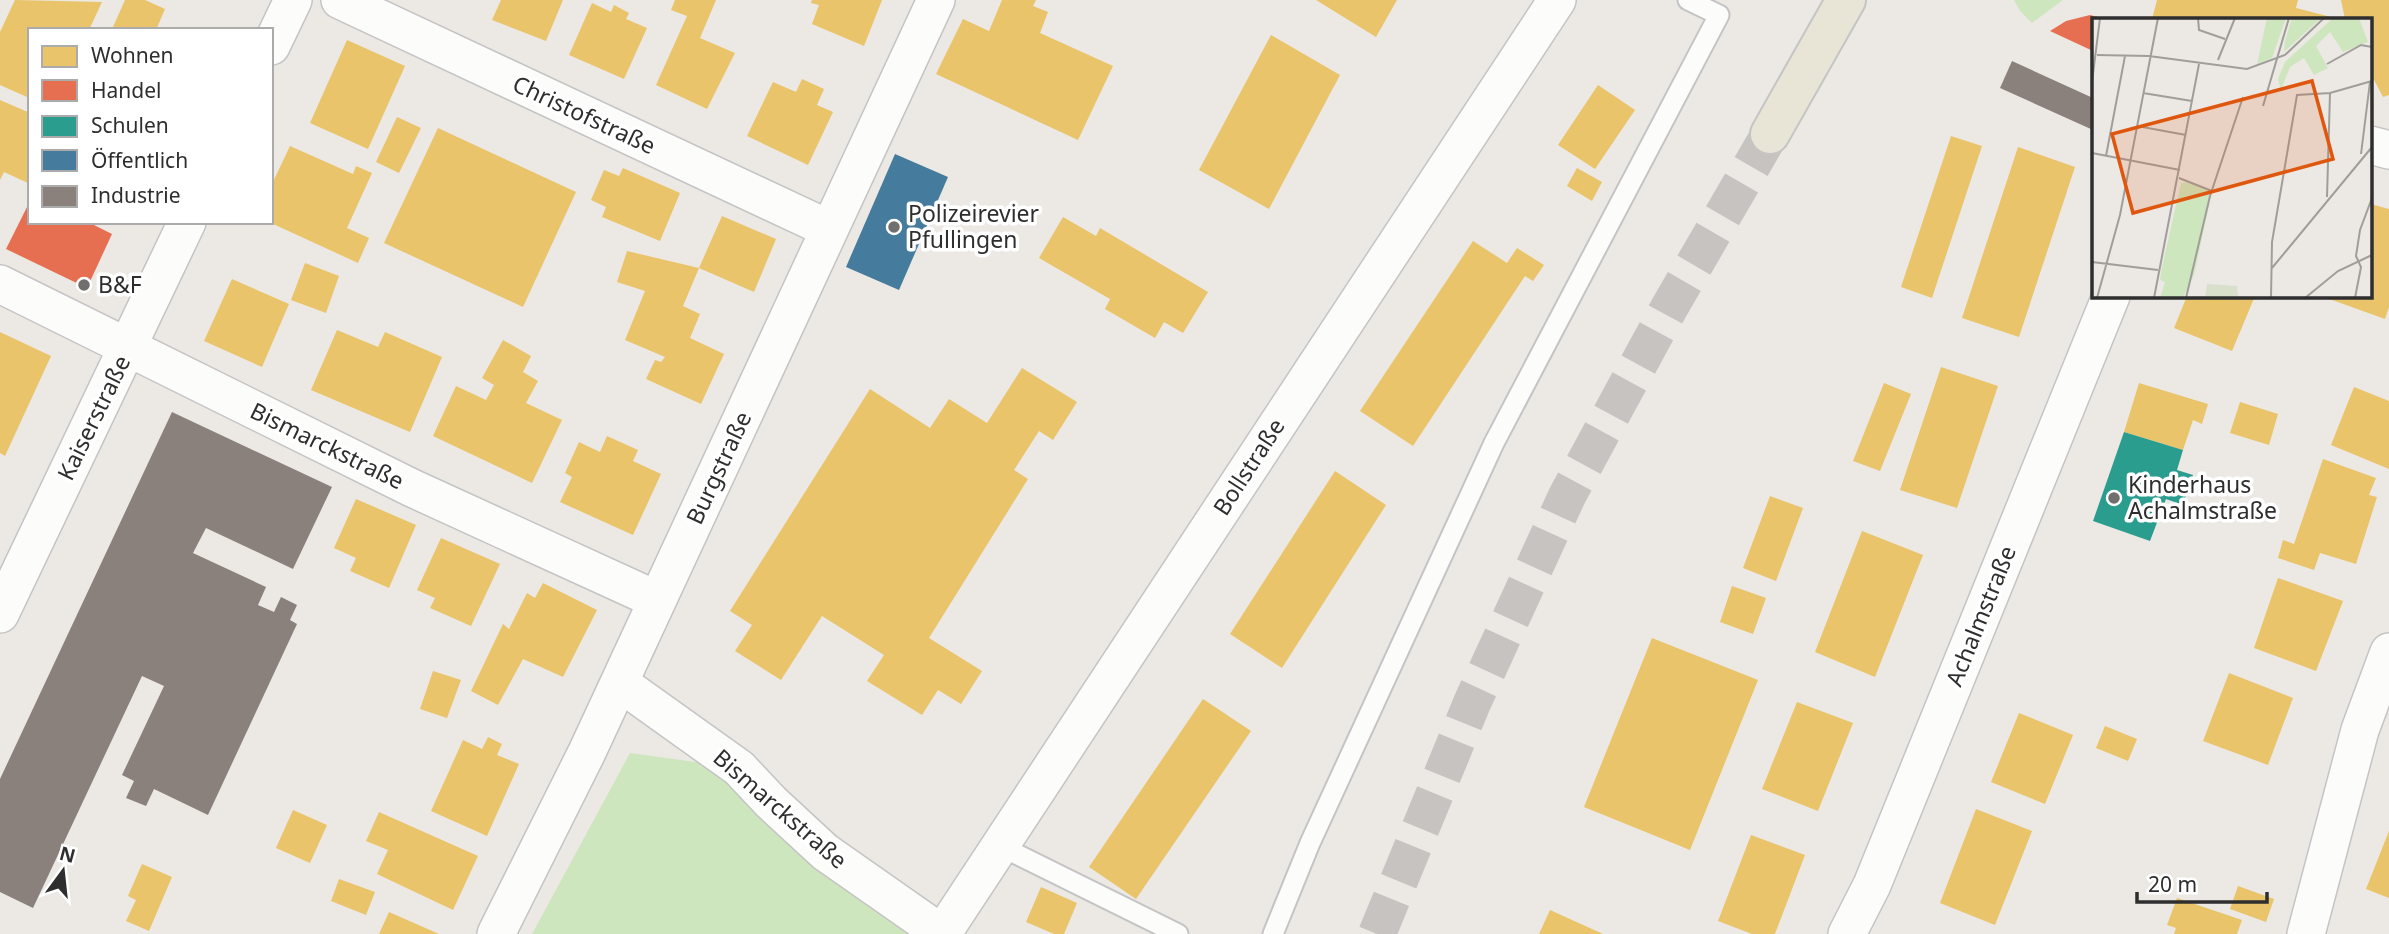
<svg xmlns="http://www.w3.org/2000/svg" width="2389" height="934" font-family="'Noto Sans',sans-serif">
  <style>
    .green { fill: #cee6be }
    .homes { fill: #e9c46a }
    .shops { fill: #e76f51 }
    .schools { fill: #2a9d8f }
    .public { fill: #457b9d }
    .industry { fill: #8a817c }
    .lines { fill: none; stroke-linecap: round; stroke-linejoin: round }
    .primary-tunnel { stroke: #c6c3c0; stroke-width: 38; stroke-dasharray: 38 19; stroke-linecap: butt }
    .service-casing { stroke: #c5c4c5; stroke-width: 23 }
    .minor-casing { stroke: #c5c4c5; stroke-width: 40 }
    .primary-casing { stroke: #c6c5c4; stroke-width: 42 }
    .service { stroke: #fcfcfb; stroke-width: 19 }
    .minor { stroke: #fcfcfb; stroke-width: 37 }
    .primary { stroke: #e8e4d6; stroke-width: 38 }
    .poi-dot { fill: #706f6e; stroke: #fff; stroke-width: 2.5 }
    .labels { text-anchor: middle; stroke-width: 7; stroke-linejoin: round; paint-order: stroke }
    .street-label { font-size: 23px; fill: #2e2e2e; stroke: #fff }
    .poi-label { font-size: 23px; fill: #2e2e2e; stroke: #fff; text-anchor: start }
    .inset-road { fill: none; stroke: #a09e9b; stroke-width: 2 }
    .view { fill: #df570e; fill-opacity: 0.15; stroke: #df570e; stroke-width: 3.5 }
    .inset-edge { fill: none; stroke: #2e2e2e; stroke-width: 3.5 }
  </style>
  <rect width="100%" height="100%" fill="#ece8e4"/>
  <g class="green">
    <path d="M2014,0h49l-31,23 -12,-12z"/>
    <path d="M630,753l109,15 202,166h-409z"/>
  </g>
  <g class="homes">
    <path d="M15,0l87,2 -13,28h-59v61l-3,6 -27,-12v-53z"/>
    <path d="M125,0h20l20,9 -9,21h-36l-7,-3z"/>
    <path d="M501,0h62l-17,41 -54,-21z"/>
    <path d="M675,0h41l-16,38 35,15 -28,56 -51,-24 31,-69 -16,-6z"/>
    <path d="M812,0h70l-18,46 -52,-22 7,-19 -8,-2z"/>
    <path d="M1002,0h34l-3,6 15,6 -8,21 73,33 -35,74 -142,-66 27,-55 26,12z"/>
    <path d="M1316,0h81l-21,37z"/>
    <path d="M2157,0h141l-2,8 39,10 -183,1z"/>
    <path d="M2341,0h48v95l-6,2 -13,-25v-53h-25z"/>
    <path d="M592,3l19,9 3,-7 15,8 -3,6 21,9 -23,51 -55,-24z"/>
    <path d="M1271,35l69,40 -71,134 -70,-39z"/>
    <path d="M347,40l58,26 -37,83 -58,-26z"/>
    <path d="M802,79l22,10 -7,16 16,7 -25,53 -61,-29 26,-54 23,10z"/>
    <path d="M1598,85l37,25 -40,59 -37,-24z"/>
    <path d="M0,100l30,13v71l-26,-12 -4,8z"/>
    <path d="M397,117l24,11 -22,45 -23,-11z"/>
    <path d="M438,128l138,64 -53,115 -139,-64z"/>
    <path d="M1951,136l31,10 -50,152 -31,-11z"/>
    <path d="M290,146l63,28 3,-8 16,7 -25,55 22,10 -11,25 -87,-40v-37z"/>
    <path d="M2018,147l57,20 -56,170 -57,-19z"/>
    <path d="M623,168l57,25 -20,48 -58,-24 4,-10 -15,-7 13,-30 15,6z"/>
    <path d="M1577,168l25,14 -10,19 -25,-15z"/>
    <path d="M2371,204l18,5v98l-4,12 -64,-23h49z"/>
    <path d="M722,216l54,23 -22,53 -55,-24z"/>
    <path d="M1063,217l33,19 4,-8 108,64 -25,41 -19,-11 -9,16 -50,-29 5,-10 -71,-41z"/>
    <path d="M1473,241l34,22 10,-15 27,17 -11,16 -8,-5 -112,170 -53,-35z"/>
    <path d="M627,251l72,17 -16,38 17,8 -10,24 34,16 -23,50 -55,-25 9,-19 6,2 4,-5 -40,-17 20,-49 -28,-9z"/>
    <path d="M305,263l34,13 -13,37 -35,-13z"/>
    <path d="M232,279l57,25 -27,63 -58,-26z"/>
    <path d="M2187,296h68l-23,55 -58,-23z"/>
    <path d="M337,330l41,17 7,-15 57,25 -32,75 -99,-42z"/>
    <path d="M0,332l51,24 -46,100 -5,-3z"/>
    <path d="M503,340l28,16 -8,16 15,9 -12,22 36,17 -30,63 -99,-47 23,-50 30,14 8,-15 -12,-7z"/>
    <path d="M1941,367l57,19 -41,122 -57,-18z"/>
    <path d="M1022,368l55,34 -24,38 -14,-9 -25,39 14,9 -99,159 53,33 -21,33 -23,-14 -16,25 -55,-34 17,-26 -62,-39 -41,64 -46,-29 17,-26 -22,-14 140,-222 60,39 19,-29 38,24z"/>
    <path d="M1884,383l27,11 -31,77 -27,-10z"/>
    <path d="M2139,383l69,21 -6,20 -9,-4 -10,30 -59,-18z"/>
    <path d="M2354,387l35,14v68l-58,-24z"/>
    <path d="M2240,402l38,12 -9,31 -39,-12z"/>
    <path d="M607,436l31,14 -5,11 28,13 -28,61 -73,-33 12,-25 -7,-4 14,-31 21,10z"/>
    <path d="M2323,459l53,19 -7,17 8,2 -21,67 -36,-11 -6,17 -36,-12 5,-18 11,4z"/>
    <path d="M1335,471l51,34 -104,163 -52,-34z"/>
    <path d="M1770,496l33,12 -27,73 -33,-13z"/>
    <path d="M356,499l60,26 -27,63 -39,-17 6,-13 -22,-10z"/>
    <path d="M1862,531l61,24 -48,122 -60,-25z"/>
    <path d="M441,538l59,26 -29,62 -41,-18 5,-10 -18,-8z"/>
    <path d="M2278,578l65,23 -27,70 -62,-23z"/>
    <path d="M543,583l54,27 -34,67 -40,-18 -25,46 -27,-14 32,-67 6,5 18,-36 8,5z"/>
    <path d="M1732,586l34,12 -13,36 -33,-12z"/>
    <path d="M1652,638l106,42 -68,170 -106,-43z"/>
    <path d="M433,671l28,9 -14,38 -27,-9z"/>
    <path d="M2229,673l64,25 -25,67 -65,-24z"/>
    <path d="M1203,699l48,32 -115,168 -47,-32z"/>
    <path d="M1797,702l56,21 -35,88 -56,-22z"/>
    <path d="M2019,713l54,22 -28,69 -54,-22z"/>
    <path d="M2105,726l32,13 -9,22 -32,-13z"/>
    <path d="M488,737l14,7 -5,11 22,9 -32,72 -56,-25 32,-71 19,9z"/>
    <path d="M1976,809l56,22 -37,94 -55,-22z"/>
    <path d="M293,810l34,15 -17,38 -34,-15z"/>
    <path d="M379,812l99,44 -25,54 -76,-36 11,-24 -22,-9z"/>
    <path d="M2389,831v67l-23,-9z"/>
    <path d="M1751,835l54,20 -30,79h-23l-34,-13z"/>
    <path d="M142,864l30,13 -23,54 -23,-10 10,-21 -8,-4z"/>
    <path d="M339,879l36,13 -9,23 -35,-14z"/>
    <path d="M2238,886l36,13 -8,23 -36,-13z"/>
    <path d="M1041,887l36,16 -13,31h-10l-28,-12z"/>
    <path d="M2177,898l65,22 -5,14h-63l2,-6 -9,-3z"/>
    <path d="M1550,910l53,24h-64z"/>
    <path d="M389,912l50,22h-60z"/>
  </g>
  <g class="shops">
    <path d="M2090,15l12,3 -9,1v32l-43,-20 16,-10z"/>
    <path d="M30,201v21h58l24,12 -25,54 -81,-39z"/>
  </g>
  <path class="schools" d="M2124,432l59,18 -6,20 16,5 -10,30 -17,-6 -16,42 -57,-20z"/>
  <path class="public" d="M895,154l53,23 -49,113 -53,-23z"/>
  <g class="industry">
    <path d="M2012,61l81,37v32l-93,-42z"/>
    <path d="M172,412l160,75 -39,82 -87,-41 -13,25 73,34 -8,18 16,7 7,-15 16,8 -7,15 7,4 -89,191 -54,-26 -8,17 -20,-8 8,-17 -12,-6 42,-89 -22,-10 -109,232 -33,-16v-113z"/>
  </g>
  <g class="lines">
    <path class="primary-tunnel" d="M1377,934l95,-231 95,-207 102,-188 101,-174"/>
    <g class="service-casing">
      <g id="service">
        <path d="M1000,846l178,88"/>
        <path d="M1273,934l37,-91 184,-400 225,-428 -31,-15"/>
      </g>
    </g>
    <g class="minor-casing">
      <g id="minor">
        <path d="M340,0l489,229"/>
        <path d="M271,46l22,-46"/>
        <path d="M2370,145l19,5"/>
        <path d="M0,284l412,204 245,112"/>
        <path d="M0,614l187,-392"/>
        <path d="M620,683l119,85 32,34 54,50 117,82"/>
        <path d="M496,934l91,-182 349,-752"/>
        <path d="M942,934l615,-934"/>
        <path d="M1847,934l25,-49 239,-589"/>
        <path d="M2306,934l54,-204 29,-78"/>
      </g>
    </g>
    <g class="primary-casing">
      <path id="primary" d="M1770,134l76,-134"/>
    </g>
    <use href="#service" class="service"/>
    <use href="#minor" class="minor"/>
    <use href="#primary" class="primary"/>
  </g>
  <g class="poi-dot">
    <circle cx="894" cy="227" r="7"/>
    <circle cx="84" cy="285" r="7"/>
    <circle cx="2114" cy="498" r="7"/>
  </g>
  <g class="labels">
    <g class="street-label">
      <text transform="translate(584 115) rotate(25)" y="8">Christofstraße</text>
      <text transform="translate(94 418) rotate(-64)" y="8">Kaiserstraße</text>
      <text transform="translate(327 446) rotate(26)" y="8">Bismarckstraße</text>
      <text transform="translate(1249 467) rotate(-57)" y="8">Bollstraße</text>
      <text transform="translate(719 468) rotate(-65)" y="8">Burgstraße</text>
      <text transform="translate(1981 616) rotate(-68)" y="8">Achalmstraße</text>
      <text transform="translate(780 809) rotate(41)" y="8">Bismarckstraße</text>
    </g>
    <g class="poi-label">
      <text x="908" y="222">Polizeirevier<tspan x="908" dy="26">Pfullingen</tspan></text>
      <text x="98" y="293">B&amp;F</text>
      <text x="2128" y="493">Kinderhaus<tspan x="2128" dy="26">Achalmstraße</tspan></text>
    </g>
  </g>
  <g transform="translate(2092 18)">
    <rect width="280" height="280" fill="#ece8e4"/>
    <path d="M175,0h19l-14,40 -15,6zM200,0h29l-37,34 1,-11zM241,0h26l9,24 -25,10 -13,-20 -14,14 12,22 -14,7 -10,-17 -14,9 -9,23 -3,-11 7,-17zM99,164l21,9 -18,84 -11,23h-23l5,-16 -5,-2 2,-13 19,-84z" fill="#cee6be"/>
    <path d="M115,266l30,2 1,12h-33z" fill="#d8e0cc"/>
    <path class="inset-road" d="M106,0l1,12 26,9M5,37l52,1 98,13 38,-14 39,-37M126,42l17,-42M235,46l34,-19 11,2M0,64l8,-64M51,75l49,8M171,88l26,-88M45,108l49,9M0,135l88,17M269,136l9,-72M14,138l19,-100M87,160l33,13M235,179l3,-104M0,244l66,8M180,250l100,-121M5,280l23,-83 38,-197M62,280l45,-234M94,280l24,-102 33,-99M179,280l1,-56 25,-147 33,-2 42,-12M213,280l33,-27 34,-16M263,280l6,-31 -5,-11 4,-26 12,-32"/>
    <path class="view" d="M220,63l21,78 -200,54 -21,-79z"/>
    <rect width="280" height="280" class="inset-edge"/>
  </g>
  <rect x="28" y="28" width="245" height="196" fill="#ffffff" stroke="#ababab" stroke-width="2"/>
  <rect x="42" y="46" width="35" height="21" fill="#e9c46a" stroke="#ababab" stroke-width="2"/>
  <text x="91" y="63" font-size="21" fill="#2e2e2e">Wohnen</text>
  <rect x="42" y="80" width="35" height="21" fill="#e76f51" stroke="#ababab" stroke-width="2"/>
  <text x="91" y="98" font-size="21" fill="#2e2e2e">Handel</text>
  <rect x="42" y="116" width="35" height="21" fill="#2a9d8f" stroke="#ababab" stroke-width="2"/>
  <text x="91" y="133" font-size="21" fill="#2e2e2e">Schulen</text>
  <rect x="42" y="150" width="35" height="21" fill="#457b9d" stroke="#ababab" stroke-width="2"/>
  <text x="91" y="168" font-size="21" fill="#2e2e2e">Öffentlich</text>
  <rect x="42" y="186" width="35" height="21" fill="#8a817c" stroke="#ababab" stroke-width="2"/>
  <text x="91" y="203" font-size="21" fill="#2e2e2e">Industrie</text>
  <g transform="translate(63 871) rotate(15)" stroke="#ffffff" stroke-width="5" paint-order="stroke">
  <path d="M0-5L12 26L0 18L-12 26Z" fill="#2e2e2e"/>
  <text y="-10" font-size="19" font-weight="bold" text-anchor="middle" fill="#2e2e2e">N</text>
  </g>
  <path d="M2137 892v10h130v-10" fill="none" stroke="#2e2e2e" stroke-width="3.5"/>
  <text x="2148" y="892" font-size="21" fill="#2e2e2e" stroke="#ffffff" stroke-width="5" paint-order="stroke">20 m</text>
</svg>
